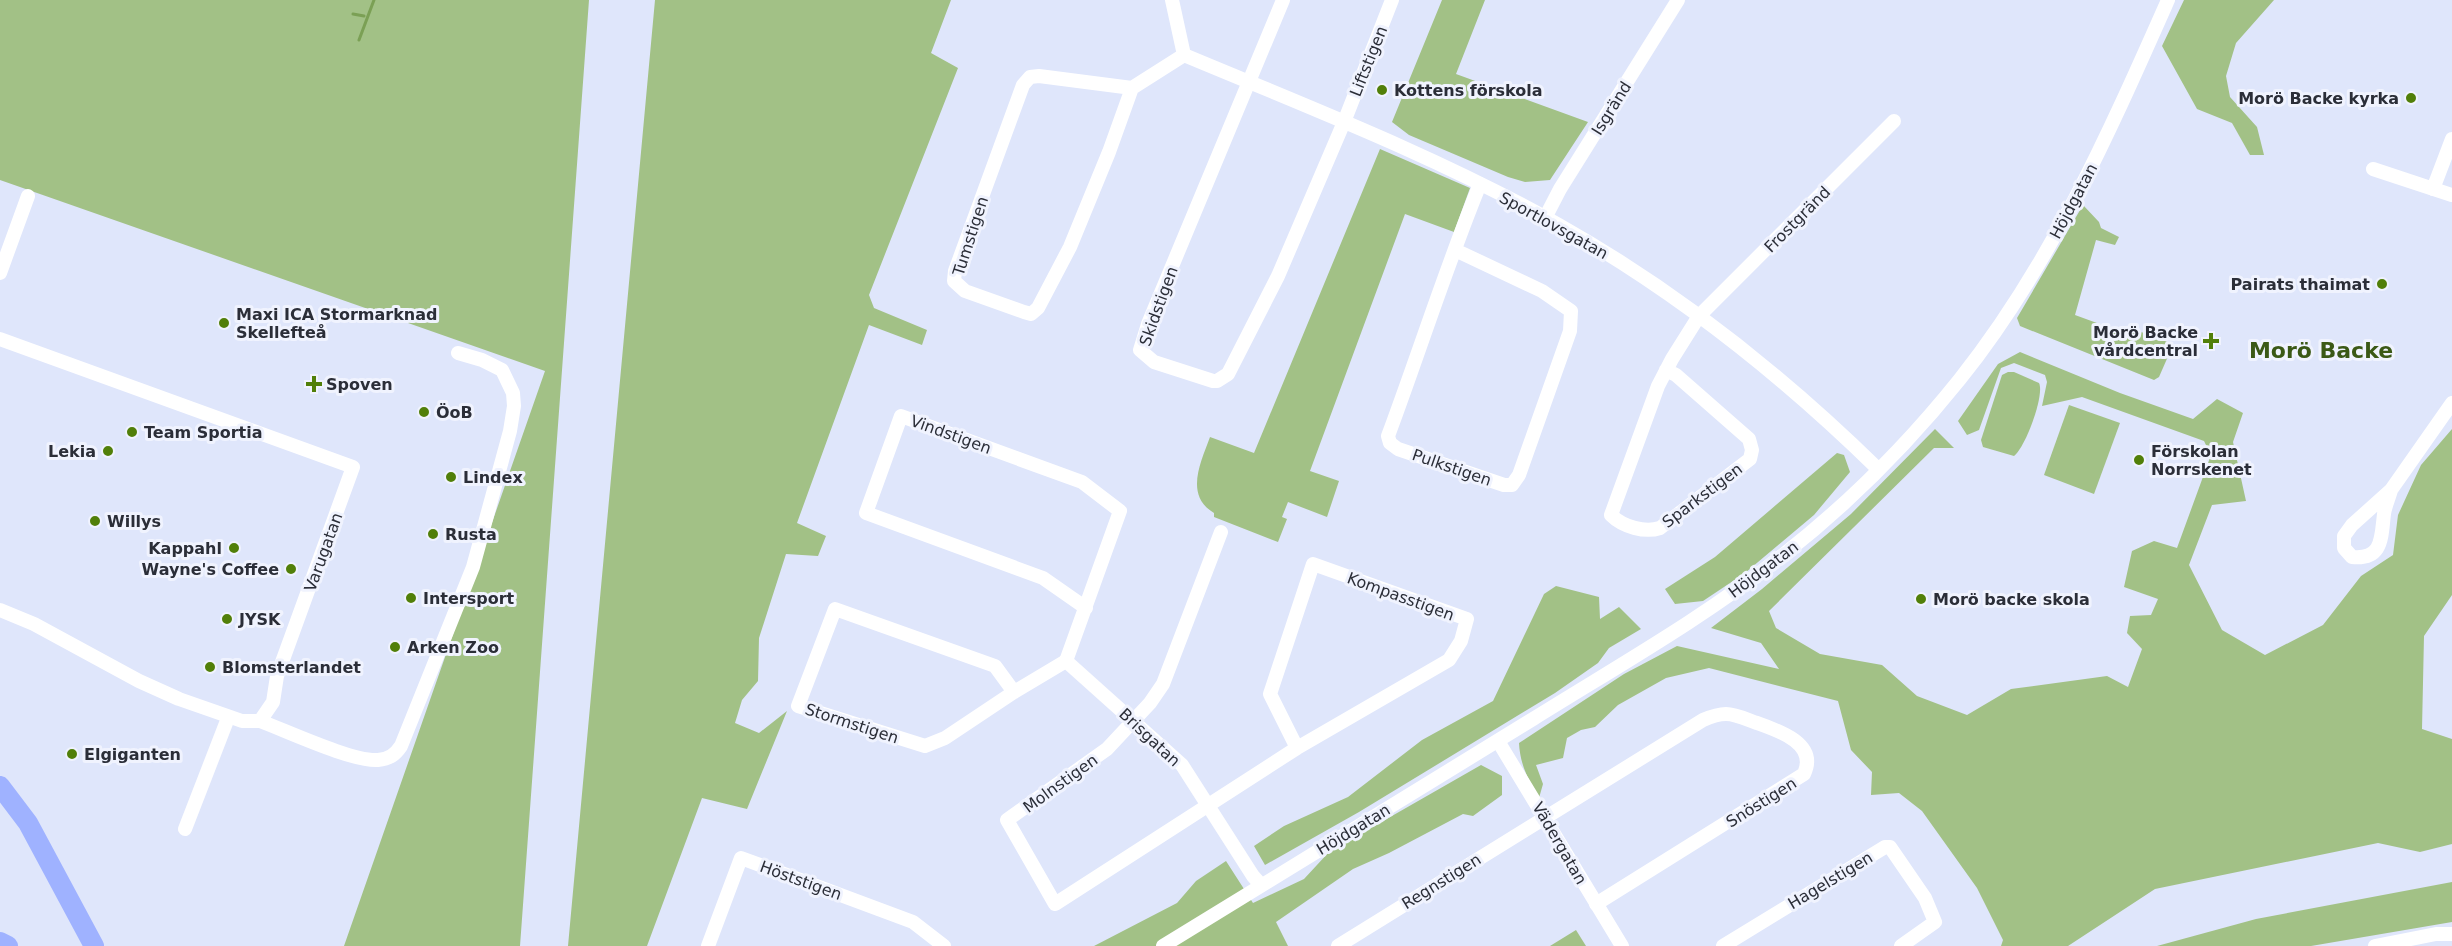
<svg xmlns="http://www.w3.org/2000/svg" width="2452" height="946" font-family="'DejaVu Sans',sans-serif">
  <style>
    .green { fill: #a2c186 }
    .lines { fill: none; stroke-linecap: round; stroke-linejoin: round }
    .stream { stroke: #7ba055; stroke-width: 3 }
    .minor { stroke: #fff; stroke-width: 14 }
    .highway { stroke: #9fb2ff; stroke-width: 20 }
    .poi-dot { fill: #517f09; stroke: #f0f3fe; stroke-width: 2 }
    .labels { text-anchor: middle; stroke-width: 6; stroke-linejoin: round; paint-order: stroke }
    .street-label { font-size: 16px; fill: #2b2e38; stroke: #f0f3fe }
    .poi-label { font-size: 16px; font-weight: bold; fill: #2b2e38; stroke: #f0f3fe; text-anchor: start }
    .district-label { font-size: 22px; font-weight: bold; fill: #3b5916; stroke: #f0f3fe }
  </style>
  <rect width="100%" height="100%" fill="#dfe6fb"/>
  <g class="green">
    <path d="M0,0h589l-69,946h-176l201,-575 -545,-191z"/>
    <path d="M655,0h296l-20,53 27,15 -89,227 5,13 53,22 -5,15 -53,-20 -72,198 29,13 -8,20 -32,-2 -27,84 -1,43 -16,19 -7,23 24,10 28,-22 -40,98 -45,-11 -55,148h-79z"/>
    <path d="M1442,0h43l-29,74 132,48 -38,58 -25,2 -17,-5 -99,-42 -17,-13z"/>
    <path d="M2184,0h90l-38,43 -10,33 4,21 27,30 7,28h-14l-18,-32 -35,-14 -35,-63z"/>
    <path d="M1380,149l90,39 -16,44 -49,-18 -95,257 29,10 -12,36 -39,-15 -6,15 5,2 -9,23 -64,-25v-4c-30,-18 -13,-51 -4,-76l44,16z"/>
    <path d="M2083,205l16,17 2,6 18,9 -4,8 -19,-5 -21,75 52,19 20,-2 26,13 -14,32 -5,3 -134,-54 -3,-8z"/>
    <path d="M2020,352l100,41 73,26 24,-20 26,14 -10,29 13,59 -34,4 -23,60 33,65 43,25 58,-30 38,-49 32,-21 5,-40 23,-50 31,-36v166l-28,41 -2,93 30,10v105l-32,8 -42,-9 -223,46 -87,57h-67l2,-6 -26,-52 -55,-77 -23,-18 -28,2 1,-23 -21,-22 -13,-49 -129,-33 -43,10 -48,27 -23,22 -14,3 -14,8 -4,20 -27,7 7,19 -4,14c-11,-18 -19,-34 -20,-55l105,-69 53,-28 102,23 -18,-26 -50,-15 51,-39 89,-75 84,-85 19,19h-20l-165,163 7,17 44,26 62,11 35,31 50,19 44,-26 96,-13 21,11 14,-38 -15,-16 3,-17 21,-1 7,-16 -34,-12 8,-36 22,-10 23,7 34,-93 -7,-14 -122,-44 -40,9 5,-24 -2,-7 -31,-12 -13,5 -22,62 -12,5 -9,-14 40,-57z"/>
    <path d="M2008,372h6l25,11c6,12 -14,65 -25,73l-31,-9 -2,-7 21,-65z"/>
    <path d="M2069,405l51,18 -26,71 -50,-19z"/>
    <path d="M1837,453l7,2 6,17 -36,43 -69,58 -42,28 -28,3 -10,-15 50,-32z"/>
    <path d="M1556,586l43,11 1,22 19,-12 22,22 -32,19 -11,15 -43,30 -196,119 -94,53 -11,-19 30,-20 64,-29 74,-57 71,-39 51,-107z"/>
    <path d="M1481,765l21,11v19l-29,21 -10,-2 -74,39 -36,16 -77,53 12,24h-194l83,-43 19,-22 30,-20 27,42 51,-24 25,-27z"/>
    <path d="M2452,882v40l-141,24h-154l99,-27z"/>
    <path d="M1576,930l10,16h-36z"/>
  </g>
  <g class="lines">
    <g class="stream">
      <path d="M353,14l11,2"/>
      <path d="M359,40l15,-40"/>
    </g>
    <g class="minor">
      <path d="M1172,0l12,55"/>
      <path d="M1283,0l-135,324 -8,26 14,12 59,19h4l11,-7 50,-98 66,-154 48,-122"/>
      <path d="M1184,55c127,53 256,103 375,170 117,66 224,151 319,244"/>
      <path d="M1132,88l-23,64 -39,95 -32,61 -7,6 -7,-2 -59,-21 -11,-10 1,-10 68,-186 7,-8 9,-1 93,12 52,-33"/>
      <path d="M2373,169l79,26"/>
      <path d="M2433,189l19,-50"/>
      <path d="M1545,218l15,-29 118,-189"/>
      <path d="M1455,250l87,41 29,20 -1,20 -51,144 -7,10h-8l-106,-36 -8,-6 -2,-7c31,-83 58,-169 92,-252"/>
      <path d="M0,273l28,-77"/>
      <path d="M0,339l353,128 -76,209 -4,26 -13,19h-18l-63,-22 -40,-18 -105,-57 -34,-14"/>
      <path d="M1666,370l10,5 73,64 3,11 -2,9 -90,69c-15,5 -37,-1 -49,-13l47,-129 14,-27 27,-43 195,-195"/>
      <path d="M2391,490c-2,8 -6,16 -7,24 -3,24 -1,46 -32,43l-8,-9v-12l8,-11 39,-35 61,-87"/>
      <path d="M1221,532l-58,152 -13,19 -43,46 -100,71 48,84 242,-156 152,-88 12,-19 6,-22 -154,-55 -43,130 27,54"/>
      <path d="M1066,661l54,-150 -38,-29 -181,-66 -35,97 177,65 43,30"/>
      <path d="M1066,661l116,104 71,111 8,9"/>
      <path d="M1014,692l-19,-26 -160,-57 -37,97 127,40 20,-8 69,-46 52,-31"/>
      <path d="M260,721c27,10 93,41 118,39 11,-1 17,-5 23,-14l72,-179 37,-136 4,-25 -1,-13 -11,-23 -20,-10 -24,-7"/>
      <path d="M1498,741l124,205"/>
      <path d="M185,829l43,-111"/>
      <path d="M708,946l33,-88 172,64 31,24"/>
      <path d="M1163,946c124,-75 247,-151 370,-227 85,-53 172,-102 250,-164 65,-51 125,-111 177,-176 91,-114 149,-246 208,-379"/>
      <path d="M1338,946l365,-226c7,-3 15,-6 23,-6 10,0 22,6 31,9 23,8 61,21 47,51l-208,130"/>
      <path d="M1723,946l162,-99h5l35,51 10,24 -34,24"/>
      <path d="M2375,946l61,-12h16"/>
    </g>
    <g class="highway">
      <path d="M0,786l28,37 66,123"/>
      <path d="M0,942l8,4"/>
    </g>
  </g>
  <g class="poi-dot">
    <circle cx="1382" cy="90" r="6"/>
    <circle cx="2411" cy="98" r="6"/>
    <circle cx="2382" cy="284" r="6"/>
    <circle cx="224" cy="323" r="6"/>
    <path d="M2208 332h6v6h6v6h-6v6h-6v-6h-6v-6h6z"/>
    <path d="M311 375h6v6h6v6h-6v6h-6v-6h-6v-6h6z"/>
    <circle cx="424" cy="412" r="6"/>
    <circle cx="132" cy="432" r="6"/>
    <circle cx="108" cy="451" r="6"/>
    <circle cx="2139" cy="460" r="6"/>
    <circle cx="451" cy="477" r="6"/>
    <circle cx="95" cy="521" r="6"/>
    <circle cx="433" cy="534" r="6"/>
    <circle cx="234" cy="548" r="6"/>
    <circle cx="291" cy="569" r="6"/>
    <circle cx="411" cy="598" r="6"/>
    <circle cx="1921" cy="599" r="6"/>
    <circle cx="227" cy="619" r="6"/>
    <circle cx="395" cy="647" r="6"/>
    <circle cx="210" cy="667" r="6"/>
    <circle cx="72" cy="754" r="6"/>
  </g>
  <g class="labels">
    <g class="street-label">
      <text transform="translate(1368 61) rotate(-68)" y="6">Liftstigen</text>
      <text transform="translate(1611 108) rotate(-58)" y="6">Isgränd</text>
      <text transform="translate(2073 201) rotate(-62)" y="6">Höjdgatan</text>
      <text transform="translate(1797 219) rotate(-45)" y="6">Frostgränd</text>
      <text transform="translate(1554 225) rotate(29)" y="6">Sportlovsgatan</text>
      <text transform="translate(970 236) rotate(-72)" y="6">Tumstigen</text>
      <text transform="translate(1158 306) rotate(-70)" y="6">Skidstigen</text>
      <text transform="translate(951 434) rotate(20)" y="6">Vindstigen</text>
      <text transform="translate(1452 467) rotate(19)" y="6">Pulkstigen</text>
      <text transform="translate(1702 495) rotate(-37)" y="6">Sparkstigen</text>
      <text transform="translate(323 552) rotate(-70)" y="6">Varugatan</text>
      <text transform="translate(1763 569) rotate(-37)" y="6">Höjdgatan</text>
      <text transform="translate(1401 596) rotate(20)" y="6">Kompasstigen</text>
      <text transform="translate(852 723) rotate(18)" y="6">Stormstigen</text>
      <text transform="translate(1150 737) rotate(43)" y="6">Brisgatan</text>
      <text transform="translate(1060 783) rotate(-36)" y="6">Molnstigen</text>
      <text transform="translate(1761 802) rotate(-32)" y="6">Snöstigen</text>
      <text transform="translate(1353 829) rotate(-31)" y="6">Höjdgatan</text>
      <text transform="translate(1560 843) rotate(60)" y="6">Vädergatan</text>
      <text transform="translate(801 880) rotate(20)" y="6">Höststigen</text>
      <text transform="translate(1830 880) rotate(-31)" y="6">Hagelstigen</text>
      <text transform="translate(1441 881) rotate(-32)" y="6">Regnstigen</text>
    </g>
    <g class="poi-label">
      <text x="1394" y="96">Kottens förskola</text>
      <text x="2399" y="104" text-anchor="end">Morö Backe kyrka</text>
      <text x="2370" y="290" text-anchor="end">Pairats thaimat</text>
      <text x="236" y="320">Maxi ICA Stormarknad<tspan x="236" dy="18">Skellefteå</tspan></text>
      <text x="2198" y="338" text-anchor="end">Morö Backe<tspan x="2198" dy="18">vårdcentral</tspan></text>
      <text x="326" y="390">Spoven</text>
      <text x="436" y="418">ÖoB</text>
      <text x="144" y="438">Team Sportia</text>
      <text x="96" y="457" text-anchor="end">Lekia</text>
      <text x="2151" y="457">Förskolan<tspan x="2151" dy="18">Norrskenet</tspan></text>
      <text x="463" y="483">Lindex</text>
      <text x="107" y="527">Willys</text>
      <text x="445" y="540">Rusta</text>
      <text x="222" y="554" text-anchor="end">Kappahl</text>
      <text x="279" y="575" text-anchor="end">Wayne's Coffee</text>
      <text x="423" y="604">Intersport</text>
      <text x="1933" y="605">Morö backe skola</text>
      <text x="239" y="625">JYSK</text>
      <text x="407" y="653">Arken Zoo</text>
      <text x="222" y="673">Blomsterlandet</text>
      <text x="84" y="760">Elgiganten</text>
    </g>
    <g class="district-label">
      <text x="2321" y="358">Morö Backe</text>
    </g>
  </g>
</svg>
